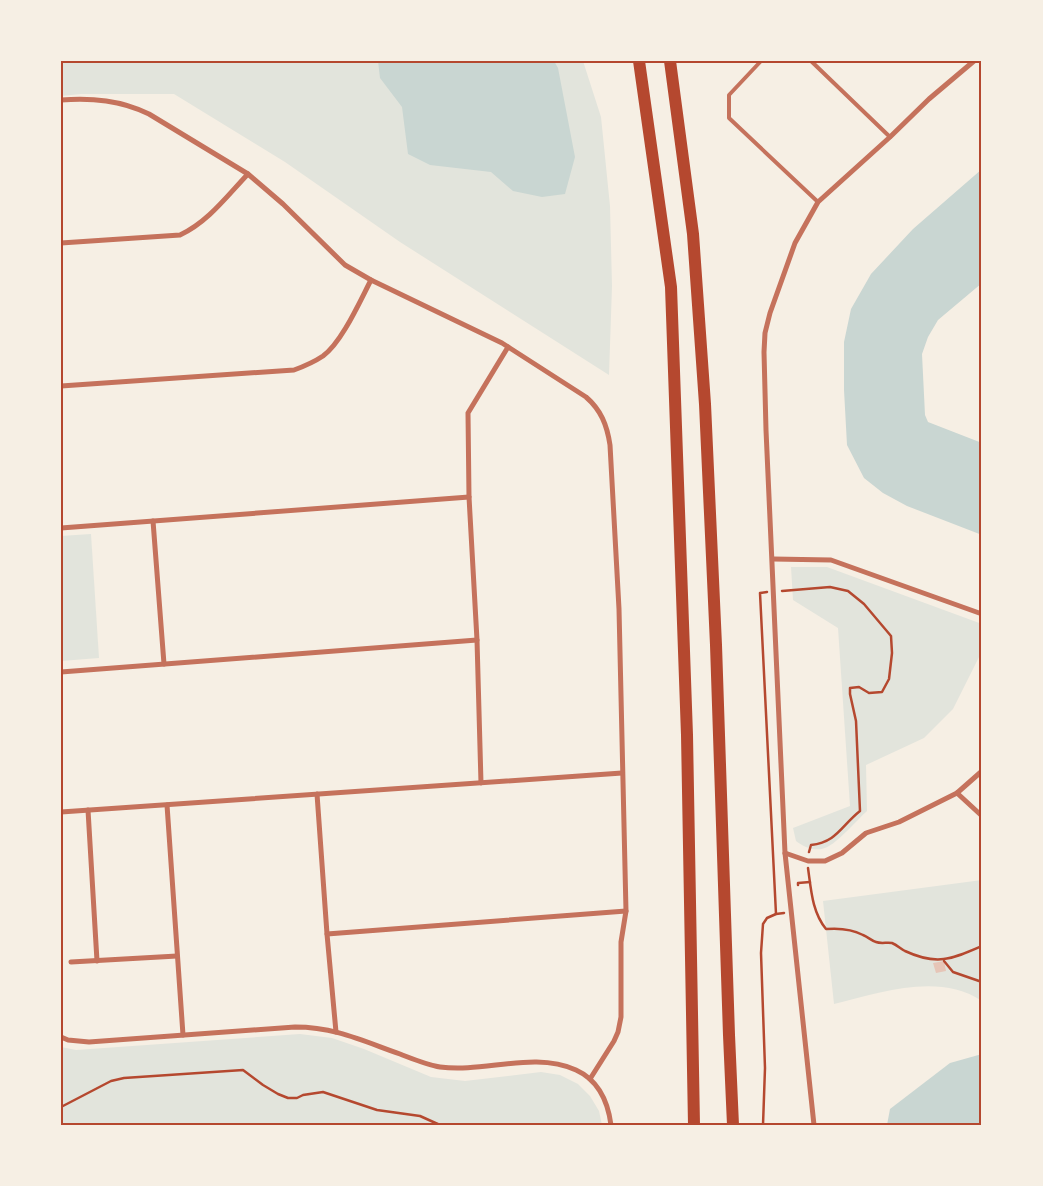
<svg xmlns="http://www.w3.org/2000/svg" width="1043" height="1186" font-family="Signika,sans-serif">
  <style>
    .green { fill: #e2e4dc }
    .water { fill: #c9d6d2 }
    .building { fill: #e6c5b7 }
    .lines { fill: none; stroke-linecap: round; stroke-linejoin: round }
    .path { stroke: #b5482f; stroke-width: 2.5 }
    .service { stroke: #c5725c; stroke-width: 4 }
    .minor { stroke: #c5725c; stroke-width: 5 }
    .trunk { stroke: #b5482f; stroke-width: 12 }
    .neatline { fill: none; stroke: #b5482f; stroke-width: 2 }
  </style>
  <rect width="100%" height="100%" fill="#f6efe4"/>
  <g class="green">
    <path d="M61,61h522l18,56 9,89 2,80 -3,89 -209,-133 -115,-80 -111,-68h-93l-20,2z"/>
    <path d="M91,534l8,124 -38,3v-125z"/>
    <path d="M791,567h36l155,57v27l-29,58 -29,29 -58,27 1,46c-9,8 -28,30 -38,35 -11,7 -24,2 -33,-5l-3,-13 57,-22 -12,-178 -45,-28z"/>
    <path d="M982,880v121c-44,-29 -102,-8 -148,3l-11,-103z"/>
    <path d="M300,1034l32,4 32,11 67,28 34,4 76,-9 19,3 18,9 12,12 9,15 3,14h-541v-78l15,3z"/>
  </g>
  <g class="water">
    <path d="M378,61h176l4,7 17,89 -10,37 -23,3 -29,-6 -22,-19 -61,-7 -22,-11 -6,-47 -22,-29z"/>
    <path d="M982,169v114l-44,37 -10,17 -6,17 3,61 3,7 54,21v92l-75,-29 -24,-13 -19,-15 -17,-33 -3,-55v-48l7,-33 20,-35 42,-45z"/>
    <path d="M982,1054v71h-95l3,-16 60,-46z"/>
  </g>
  <path class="building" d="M944,961l2,10 -10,2 -3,-10z"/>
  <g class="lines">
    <g class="path">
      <path d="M782,591l48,-4 18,4 16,13 27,32 1,17 -3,26 -7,13 -13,1 -10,-6 -9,1v6l6,27 4,90c-19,15 -23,31 -49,34l-2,7"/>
      <path d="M767,592l-7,1 16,321"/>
      <path d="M808,868c3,21 4,44 18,61 12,-1 26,0 37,6 5,2 9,6 13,7 5,2 11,0 16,1 5,2 9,6 13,8 32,15 47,8 77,-5"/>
      <path d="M798,885v-2l12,-1"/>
      <path d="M944,961l9,11 29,10"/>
      <path d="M61,1107l50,-26 13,-3 119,-8 20,15 15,9 10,4h9l6,-3 20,-3 54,18 43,6 20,9"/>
      <path d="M763,1125l2,-57 -4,-115 2,-29 4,-6 9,-4 8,-1"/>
    </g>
    <g class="service">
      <path d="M761,61l-32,34v23l89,84"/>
      <path d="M811,61l79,76"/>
    </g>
    <g class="minor">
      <path d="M61,100c32,-2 59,0 88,14l99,60 35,30 62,61 26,15 131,63 84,54c15,13 21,28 24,48l9,164 7,302 -5,31v75l-3,15 -4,9 -24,38"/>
      <path d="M61,243l119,-8c28,-13 47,-39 68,-61"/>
      <path d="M61,386l233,-16c11,-4 20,-8 29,-14 19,-14 37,-55 48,-76"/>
      <path d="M153,521l11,143"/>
      <path d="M61,528l408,-31"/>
      <path d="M773,559l58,1 151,54"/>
      <path d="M61,672l416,-32"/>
      <path d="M481,783l-4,-143 -8,-143 -1,-84 40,-66"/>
      <path d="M957,793l25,23"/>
      <path d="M317,794l10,140 9,98"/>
      <path d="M167,805l16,230"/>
      <path d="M88,810l9,151"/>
      <path d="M61,812l561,-39"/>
      <path d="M785,853l23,8h17l17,-8 24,-20 33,-11 58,-29 25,-22"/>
      <path d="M327,934l299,-23"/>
      <path d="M71,962l106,-6"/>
      <path d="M61,1037l7,3 21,2 206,-15c40,0 68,14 105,27 13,5 27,11 40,13 45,6 93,-16 136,3 22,10 32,32 35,55"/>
      <path d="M814,1125l-29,-272 -19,-423 -2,-78 1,-19 5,-20 25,-70 23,-41 72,-65 39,-38 45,-38"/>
    </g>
    <g class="trunk">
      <path d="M639,61l32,226 16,448 7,390"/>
      <path d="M670,61l23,173 12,170 11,241 13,390 4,90"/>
    </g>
  </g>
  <rect width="1043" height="1186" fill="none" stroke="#f6efe4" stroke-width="125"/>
  <rect x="62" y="62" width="918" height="1062" class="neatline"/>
</svg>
